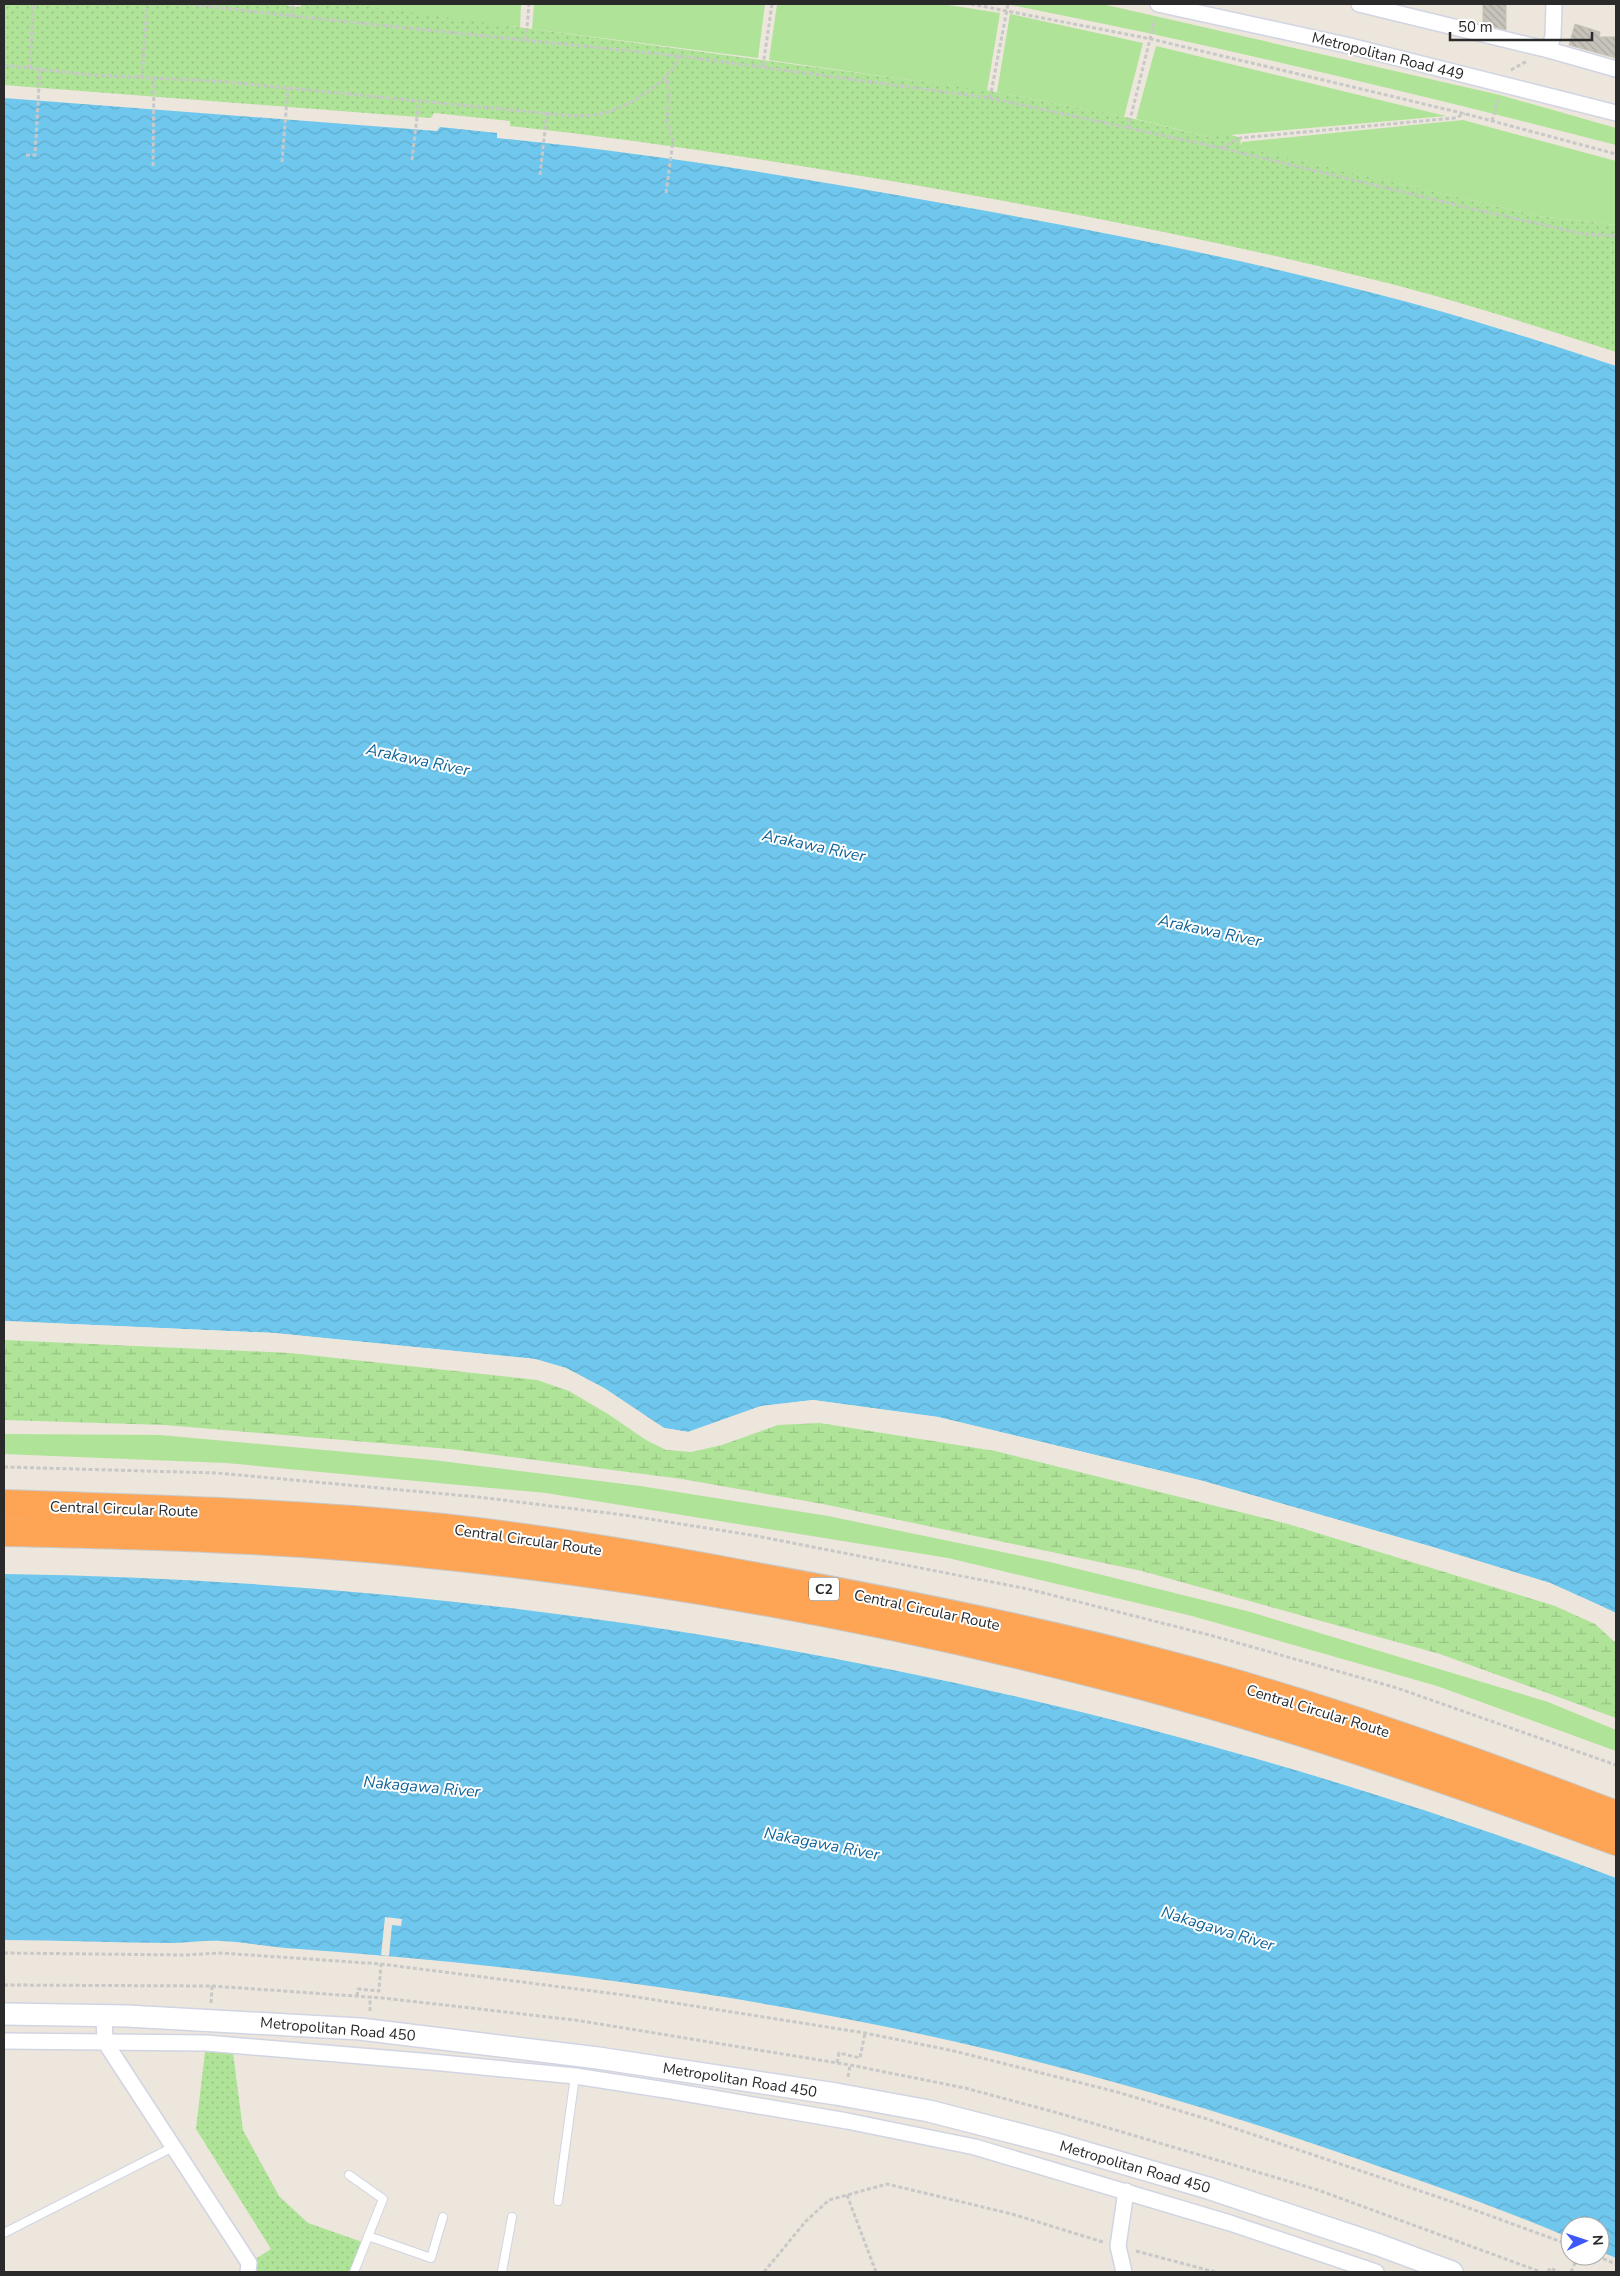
<svg xmlns="http://www.w3.org/2000/svg" width="1620" height="2276" font-family="'Nunito Sans',sans-serif">
  <style>
    .grass { fill: #afe398 }
    .wetland { fill: url(#wetland-marsh) }
    .park { fill: url(#park-dots) }
    .water { fill: url(#water-waves) }
    .pier { fill: #ece6dc }
    .building { fill: url(#building-back-hatch); stroke: #c7c2b6 }
    .lines { fill: none; stroke-linecap: round; stroke-linejoin: round }
    .lane-casing { stroke: #d1d4e3; stroke-width: 10 }
    .street-casing { stroke: #d1d4e3; stroke-width: 18 }
    .secondary-casing { stroke: #d1d4e3; stroke-width: 24 }
    .highway-casing { stroke: #c8c8c8; stroke-width: 30 }
    .path { stroke: #c8c8c8; stroke-width: 3; stroke-dasharray: 4 2.5; stroke-linecap: butt }
    .lane { stroke: #fff; stroke-width: 8 }
    .street { stroke: #fff; stroke-width: 15 }
    .secondary { stroke: #fff; stroke-width: 21 }
    .highway { stroke: #fea555; stroke-width: 28 }
    .labels { text-anchor: middle; stroke-width: 4; stroke-linejoin: round; paint-order: stroke }
    .shield { fill: #fff; stroke: #6a6a6a; stroke-width: 1 }
    .shield-label { font-size: 14px; font-weight: bold; fill: #2a2a2a }
    .street-label { font-size: 15px; fill: #2a2a2a; stroke: #fff }
    .water-label { font-size: 16px; font-style: italic; fill: #0e649a; stroke: #fff }
  </style>
  <defs>
    <pattern id="wetland-marsh" width="20" height="14" patternUnits="userSpaceOnUse" patternTransform="scale(1.25)"><rect width="20" height="14" fill="#afe398"/><path d="M1 5h8M5 5V1M11 12h8M15 12V8" fill="none" stroke="#97c383"/></pattern>
    <pattern id="park-dots" width="8" height="8" patternUnits="userSpaceOnUse" patternTransform="scale(1.25)"><rect width="8" height="8" fill="#afe398"/><path d="M2 2h.1M6 6h.1" fill="none" stroke="#97c383" stroke-width="1.8" stroke-linecap="round"/></pattern>
    <pattern id="water-waves" width="16" height="10" patternUnits="userSpaceOnUse" patternTransform="scale(1.25)"><rect width="16" height="10" fill="#6fc7ee"/><path d="M0 5q4-4 8 0t8 0" fill="none" stroke="#60abcc"/></pattern>
    <pattern id="building-back-hatch" width="6" height="6" patternUnits="userSpaceOnUse" patternTransform="scale(1.25)"><rect width="6" height="6" fill="#c7c3bb"/><path d="M-1 5l2 2M0 0l6 6M5-1l2 2" fill="none" stroke="#aba8a1"/></pattern>
  </defs>
  <rect width="100%" height="100%" fill="#ece6dc"/>
  <g class="grass">
    <path d="M301,4h220l-1,23 -219,-19z"/>
    <path d="M534,4h231l-7,54 -226,-29z"/>
    <path d="M777,4h165l58,9 -13,78 -218,-31z"/>
    <path d="M1006,4h96l398,91 116,33v17c-202,-52 -405,-101 -610,-141z"/>
    <path d="M1010,14l133,29 -19,74 -127,-25z"/>
    <path d="M1156,46l290,70 -216,19 -17,3 -77,-19z"/>
    <path d="M1463,120l153,41v64l-77,-9 -299,-69 2,-5z"/>
    <path d="M4,1434l156,1 273,25 207,26 188,30 222,46 197,49 301,91 68,28v21l-179,-65 -245,-70 -244,-58 -402,-65 -320,-30 -222,-9z"/>
  </g>
  <path class="wetland" d="M4,1340l286,13 247,27 32,11 39,23 38,26 20,10 25,2 31,-7 56,-20 42,-2 175,28 293,73 267,82 40,18 21,19v75l-176,-64 -298,-83 -319,-67 -141,-25 -232,-30 -285,-24 -161,-5z"/>
  <g class="park">
    <path d="M4,4h280l9,3 55,-3 643,87 139,27 83,20 13,-5 14,5 1,9 298,69 77,9v127c-81,-26 -162,-53 -245,-73 -138,-35 -277,-62 -417,-87 -147,-26 -295,-50 -444,-66v-5l-76,-8 -3,5 -427,-33z"/>
    <path d="M206,2043l26,2 11,85 36,66 29,27 57,20 -11,29h-106l1,-9 22,-14 -75,-120z"/>
  </g>
  <g class="water">
    <path d="M4,98l433,33 3,-4 57,6v5c151,15 301,39 450,66 141,25 282,52 422,88 83,21 165,47 247,74v1247l-66,-30 -114,-35 -233,-67 -265,-64 -125,-17 -52,6 -73,26 -24,-4 -60,-40 -38,-20 -31,-9 -261,-26 -270,-12z"/>
    <path d="M4,1574c548,8 1099,110 1612,304v380l-16,-7v-25h-30v12c-69,-30 -141,-54 -212,-79 -119,-42 -240,-78 -363,-108 -232,-56 -472,-86 -709,-103 -22,-2 -43,-6 -65,-7 -16,-1 -32,2 -48,2 -56,0 -113,-3 -169,-3z"/>
  </g>
  <g class="pier">
    <path d="M4,1321l270,12 261,26 31,9 38,20 60,40 24,4 73,-26 52,-6 125,17 265,64 233,67 114,35 47,21 19,9v3l-67,-31 -114,-34 -233,-68 -265,-64 -124,-17 -52,7 -73,25 -25,-4 -60,-40 -38,-19 -30,-10 -261,-26 -270,-11z"/>
    <path d="M385,1917l17,2 -1,7 -9,-1 -3,31 -8,-1z"/>
  </g>
  <g class="building">
    <path d="M1483,4h23v26l-23,-6z"/>
    <path d="M1575,24l25,8 -1,5h17v21l-47,-13z"/>
  </g>
  <g class="lines">
    <g class="lane-casing">
      <g id="lane">
        <path d="M349,2175l34,24 -29,73"/>
        <path d="M558,2201l17,-125"/>
        <path d="M4,2233l169,-86"/>
        <path d="M368,2236l63,22 12,-41"/>
        <path d="M502,2272l10,-55"/>
      </g>
    </g>
    <g class="street-casing">
      <g id="street">
        <path d="M1158,4l188,41 270,68"/>
        <path d="M1359,4l190,46 67,19"/>
        <path d="M1549,50l4,-14 1,-32"/>
        <path d="M104,2016l1,26 144,221 -1,9"/>
        <path d="M4,2041l202,2 226,19 143,14 97,15 175,30 128,26 255,76 146,49"/>
        <path d="M1124,2272l-6,-26 8,-55"/>
      </g>
    </g>
    <g class="secondary-casing">
      <path id="secondary" d="M4,2014l123,2 233,13 238,29 238,36 93,17 124,32 155,45 171,57 73,27"/>
    </g>
    <g class="highway-casing">
      <g id="highway">
        <path d="M4,1504c146,5 293,9 439,24 101,11 203,28 303,47 141,25 283,53 422,90 152,40 301,94 448,150"/>
        <path d="M4,1532c135,3 271,6 406,20 247,24 493,70 734,134 160,43 317,98 472,155"/>
      </g>
    </g>
    <g class="path">
      <path d="M189,4l103,12 387,40 311,42 231,50 248,60 114,26 33,2"/>
      <path d="M971,4l180,35 315,75 150,40"/>
      <path d="M292,16l1,-12"/>
      <path d="M526,39l3,-35"/>
      <path d="M4,65l86,10 126,6 357,35c9,-1 19,0 27,-2 27,-6 71,-32 79,-58"/>
      <path d="M763,66l9,-62"/>
      <path d="M30,68l3,-64"/>
      <path d="M1511,70l16,-9"/>
      <path d="M142,77l5,-73"/>
      <path d="M990,98l18,-94"/>
      <path d="M1492,121l6,-21"/>
      <path d="M1128,128l27,-109"/>
      <path d="M1221,148l19,-10 214,-20 11,-4"/>
      <path d="M26,155h9l5,-86"/>
      <path d="M412,160l7,-60"/>
      <path d="M282,162l6,-75"/>
      <path d="M153,166l1,-88"/>
      <path d="M540,175l7,-63"/>
      <path d="M666,193l7,-52 -6,-20 2,-26 -2,-18"/>
      <path d="M4,1467l213,6 261,24 146,18 133,21 271,53 189,48 180,51 219,77"/>
      <path d="M4,1953l180,2 37,-2 160,11 243,31 241,38 89,18 163,41 90,27 240,81 123,45"/>
      <path d="M4,1985l208,1 171,12 192,22 275,45 115,23 93,25 260,77 223,82"/>
      <path d="M357,1996l1,-7 21,2 2,-27"/>
      <path d="M211,2003l1,-17"/>
      <path d="M370,2011v-15"/>
      <path d="M837,2063l2,-10 21,5 5,-25"/>
      <path d="M848,2077l2,-12"/>
      <path d="M847,2195l29,77"/>
      <path d="M1136,2251l79,21"/>
      <path d="M1597,2256l19,8"/>
      <path d="M764,2272l42,-51 23,-21 58,-16 125,30 91,28"/>
      <path d="M1548,2272l2,-4 9,4"/>
      <path d="M1571,2272l7,-16"/>
    </g>
    <use href="#lane" class="lane"/>
    <use href="#street" class="street"/>
    <use href="#secondary" class="secondary"/>
    <use href="#highway" class="highway"/>
  </g>
  <g class="labels">
    <rect class="shield" x="809" y="1577.5" width="30" height="23" rx="4"/>
    <g class="shield-label">
      <text x="824" y="1594">C2</text>
    </g>
    <g class="street-label">
      <text transform="translate(1388 56) rotate(14)" y="5">Metropolitan Road 449</text>
      <text transform="translate(124 1509) rotate(2)" y="5">Central Circular Route</text>
      <text transform="translate(528 1540) rotate(8)" y="5">Central Circular Route</text>
      <text transform="translate(927 1610) rotate(12)" y="5">Central Circular Route</text>
      <text transform="translate(1318 1711) rotate(17)" y="5">Central Circular Route</text>
      <text transform="translate(338 2029) rotate(5)" y="5">Metropolitan Road 450</text>
      <text transform="translate(740 2080) rotate(9)" y="5">Metropolitan Road 450</text>
      <text transform="translate(1135 2167) rotate(16)" y="5">Metropolitan Road 450</text>
    </g>
    <g class="water-label">
      <text transform="translate(418 759) rotate(12)" y="6">Arakawa River</text>
      <text transform="translate(814 845) rotate(12)" y="6">Arakawa River</text>
      <text transform="translate(1210 930) rotate(12)" y="6">Arakawa River</text>
      <text transform="translate(422 1786) rotate(5)" y="6">Nakagawa River</text>
      <text transform="translate(822 1843) rotate(11)" y="6">Nakagawa River</text>
      <text transform="translate(1218 1928) rotate(17)" y="6">Nakagawa River</text>
    </g>
  </g>
  <rect width="1620" height="2276" fill="none" stroke="#2a2a2a" stroke-width="10"/>
  <g transform="translate(1585 2241) rotate(87)"><circle r="24" fill="#ffffff" stroke="#aaaaaa"/>
  <path d="M0-4L9 19L0 12L-9 19Z" fill="#3c58f9"/>
  <text y="-8" font-size="14" font-weight="bold" text-anchor="middle" fill="#2a2a2a">N</text>
  </g>
  <path d="M1450 32v8h142v-8" fill="none" stroke="#2a2a2a" stroke-width="2.5"/>
  <text x="1458" y="32" font-size="15" fill="#2a2a2a" stroke="#ffffff" stroke-width="4" paint-order="stroke">50 m</text>
</svg>
